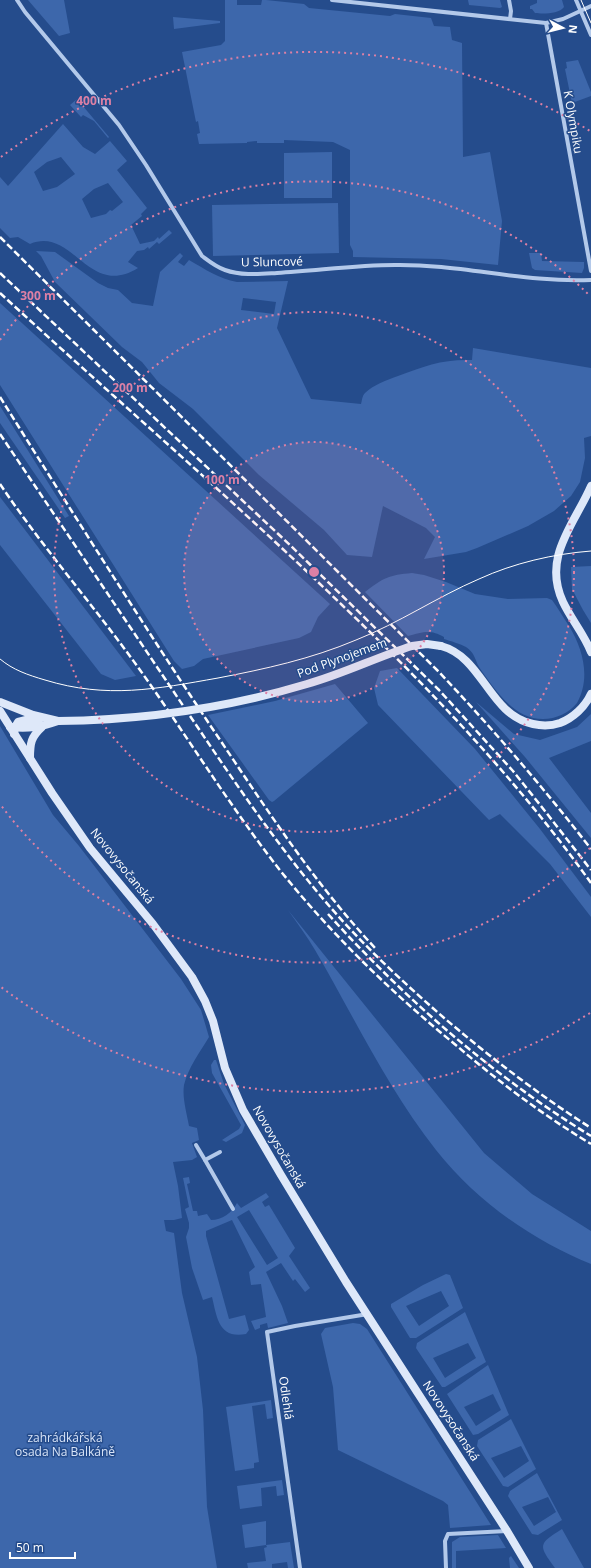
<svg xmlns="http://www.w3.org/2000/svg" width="591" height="1568" font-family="'Open Sans',sans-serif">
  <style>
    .green { fill: #3d67ab; fill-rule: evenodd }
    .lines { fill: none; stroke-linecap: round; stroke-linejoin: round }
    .street { stroke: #b3c9ea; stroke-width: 4 }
    .secondary { stroke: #dee8f9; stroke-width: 8 }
    .tram { stroke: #fff; stroke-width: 1 }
    .rail { stroke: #fff; stroke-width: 2.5; stroke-dasharray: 7 3; stroke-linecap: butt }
    .secondary-bridge { stroke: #dee8f9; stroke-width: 8 }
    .ring { fill: none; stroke: #dd80a5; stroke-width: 2; stroke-dasharray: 2 4 }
    .labels { text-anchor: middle; stroke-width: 3; stroke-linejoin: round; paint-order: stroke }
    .street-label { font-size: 12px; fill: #fff; stroke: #254c8c }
    .park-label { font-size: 12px; fill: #d8e4f8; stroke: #254c8c }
    .centre { fill: #dd80a5; stroke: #254c8c; stroke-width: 2 }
    .ring-label { font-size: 12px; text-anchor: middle; font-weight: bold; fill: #dd80a5; stroke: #254c8c; stroke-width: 3; stroke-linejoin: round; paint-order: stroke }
  </style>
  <rect width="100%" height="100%" fill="#254c8c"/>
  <g class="green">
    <path d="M28,0h36l6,33 -11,3z"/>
    <path d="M225,0h12v5h24l1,-5h4l38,4 5,4 81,8 5,-2 36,4 3,8 16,1 2,13 10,3 1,114 27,-5 12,69 -4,44 -57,-6 -88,-2v-6l-3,-6v-95l-17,-8 -49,-2v3h-27v-2l-10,1v1l-48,1 -2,-10 3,-1 -2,-12 -2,1 -14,-70 39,-7 4,-4z"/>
    <path d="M468,0h32l2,7 -2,1 -31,-3z"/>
    <path d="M537,0h25l2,7c-5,7 -21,7 -29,6l-3,-4h-2v-3l7,-3z"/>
    <path d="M173,17l47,4v2l-46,6z"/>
    <path d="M578,60l13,32v4l-19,7 -7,-34 2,-1 -1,-6z"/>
    <path d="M77,99l32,38 -1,1 -14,-17 -11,-6 -2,2 -11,-12z"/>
    <path d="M63,124l20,23 12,7 15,-13 17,20 -10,9 30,38 -6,6 1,2 -11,9 9,19 14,-3 4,-4 1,2 10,-9 3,3 -13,11 -2,-2 -8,7 -1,-2 -4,3 -7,1 -9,11 10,6c-50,31 -65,-42 -108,-24l-12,-7 -8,1 -10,-10v-51l8,9zM61,157l14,17 -18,13 -14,4 -9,-19 13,-10zM108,183l15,19 -11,9 -2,-1 -4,4 -15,4 -9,-19 12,-10z"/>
    <path d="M332,152v46h-48v-45z"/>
    <path d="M338,203l1,50 -126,3 -1,-51z"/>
    <path d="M36,251l19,1 43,31 10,5 10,2 14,13 21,3 7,-34 20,-19 3,3 -5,6 6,4 5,-6c16,9 30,19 48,22l51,-1 -11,47 34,71 50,5c1,-3 1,-8 4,-11 8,-8 22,-13 33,-17 26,-10 45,-17 74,-16l1,-12 118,20v68l-7,2 1,20 -5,24 -9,14 -17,15 -26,15 -51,22 -11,4 -42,7 11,-22 -9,-9 -43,-22 -11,51 -25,-2 -23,-25 -65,-55 -66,-66 -34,-26 -17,-21 -20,-15 -67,-65 -14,-26zM243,298l33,4 -2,12 -33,-4z"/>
    <path d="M529,253h12l1,8 42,1v6l-2,5 -47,-3 -3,-2z"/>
    <path d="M0,303l330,301 -12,13 -7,15 -12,6 -96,21 -9,7 -12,3 -8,-8 -174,-276z"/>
    <path d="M0,406l69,110 -4,2 -65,-95z"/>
    <path d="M0,497l136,179 -21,4 -14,-6 -101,-129z"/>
    <path d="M591,566v57l-8,-13 -11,-21 -1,-22z"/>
    <path d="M412,573l12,2 22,7 29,12 33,5 39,-1 5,2c6,8 11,17 17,26 14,23 22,52 8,77 -8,10 -21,16 -34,16 -30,0 -49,-31 -64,-52 -4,-7 -4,-14 -13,-20 -5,-3 -16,-6 -22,-8v-2c-14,-8 -21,-5 -36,-1l-43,-44c18,-14 24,-17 47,-19z"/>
    <path d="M397,668l78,81 65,80 51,68v20l-41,-53 -50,-50 -11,6 -111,-115 -4,-17 6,-17z"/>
    <path d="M335,684l33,39 -94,78 -2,1 -3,-2 -61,-85 67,-14z"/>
    <path d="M476,702l38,32 26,6 37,-13 14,-13v27l-42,17 42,55v25l-66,-81z"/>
    <path d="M0,726l53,89 26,31 102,133 20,31 8,27c-9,15 -21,31 -25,48 -2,13 3,29 5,41l8,2 2,12 -7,3 5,14 -5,3 -19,2 5,24 4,32 -8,2h-10l2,11 8,2 8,60 15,64 6,53 4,97 10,61h-217z"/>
    <path d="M288,910l196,243 48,41 59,37v33c-59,-24 -115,-63 -155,-114 -48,-61 -82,-133 -121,-200 -8,-14 -18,-27 -27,-40z"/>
    <path d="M214,1060h2l8,24 21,41 -3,8 -16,9 -4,-2 17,-11 2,-4 -29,-52 -1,-8z"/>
    <path d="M189,1177l1,6 -3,1 6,27h4l1,5 9,-2 4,6c11,0 21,-7 26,-17l4,5 25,-15 3,4 -7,5 3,5 4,-2 26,43 -6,8 21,32 -5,4 -10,-13 -2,2 -12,-18 -15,9 16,34 6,17 -20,5 -1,-5 -7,2v3l-5,2 -4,-9 15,-4 -5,-33 -10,1 -2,-13 6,-5 -23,-47 -26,11v5l23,83 16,-4 4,15 -3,4c-27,5 -29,-16 -34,-37l-9,3 -11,-32 -6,-31 3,-9v-5l-4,-14 4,-2 -6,-29zM249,1210l29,48 -11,7 -30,-48z"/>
    <path d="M446,1274l4,1 13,33 -47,30h-6l-19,-31v-3l32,-19zM441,1291l8,15 -30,20 -13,-20z"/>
    <path d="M465,1312l21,50 -41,25h-3l-26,-39 1,-5zM468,1343l8,15 -31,20 -12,-20z"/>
    <path d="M353,1323l7,1 7,5 124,196 -41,3 -2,-23 -5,-4 -105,-51 -5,-63 -12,-53 4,-6z"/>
    <path d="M488,1365l21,50 -31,19 -5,1 -26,-41zM493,1394l8,16 -25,16 -12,-19z"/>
    <path d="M271,1400l2,18 -6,1 -2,-15 -13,2 7,56 -5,1v5l-19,3 -9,-64z"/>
    <path d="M511,1419l25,50 -28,18 -5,-1 -26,-40 1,-6zM521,1446l8,15 -25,17 -13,-20z"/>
    <path d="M537,1473l25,47 -24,15 -6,-1 -24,-38 2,-5zM548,1497l8,15 -22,14 -12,-19z"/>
    <path d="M282,1480l2,15 -7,1 -1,-10 -15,2 1,18 -22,3 -3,-23z"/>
    <path d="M266,1521v24l24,-3 4,26h-6l-1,-6 -15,2v4h-24l-1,-5 19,-2 -2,-13 3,-1 -1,-2 -21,3 -3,-23z"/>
    <path d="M562,1529l22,39h-29c-17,-23 -17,-24 7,-39z"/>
    <path d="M498,1535l8,13 -50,3v17h-4v-26l8,-5z"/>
    <path d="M511,1556l8,12h-9l-1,-10z"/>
  </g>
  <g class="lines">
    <g class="street">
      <path d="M17,0l8,12 94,113 27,40 56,91c8,6 14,11 23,14 17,6 35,4 52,3 39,-2 78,-8 118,-8 65,-1 130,18 196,15"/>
      <path d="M332,0l214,23 17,-4 28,-13"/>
      <path d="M509,0l2,11 -1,8"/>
      <path d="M576,0l15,35"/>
      <path d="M546,23l45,248"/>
      <path d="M196,1145l9,15"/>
      <path d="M220,1152l-15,8 28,49"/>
      <path d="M300,1568l-33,-236 28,-6 73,-12"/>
      <path d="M446,1568l-1,-27 3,-7 59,-3"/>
    </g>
    <g class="secondary">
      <path d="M591,486c-17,39 -49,71 -28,116 8,17 21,32 28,50"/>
      <path d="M441,646c42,11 48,69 92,78 9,2 18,2 27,-1 13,-5 25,-16 31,-29"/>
      <path d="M0,702l33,13 25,6"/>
      <path d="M0,711l52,82 38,55 63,76 39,53 13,24 8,20 12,47 18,42 38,65 65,107 161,249 22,37"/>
      <path d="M10,727c18,2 31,0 48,-6"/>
      <path d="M14,734l1,-7 3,-5 8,-2h13"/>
      <path d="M30,758c0,-15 1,-21 12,-31"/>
    </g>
    <g class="tram">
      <path d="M581,0l10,23"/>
      <path d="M0,659c13,11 28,16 45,21 62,19 111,9 173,-2 47,-9 93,-19 138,-38 43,-17 81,-43 123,-61 35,-16 74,-25 112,-28"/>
    </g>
    <g class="rail">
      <path d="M0,237l438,434c54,57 105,116 153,178"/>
      <path d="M0,273l291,273 148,144 74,81 28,35 50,64"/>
      <path d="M0,293c113,104 231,205 342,312 90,86 176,176 249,278"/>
      <path d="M0,397c69,110 138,220 210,328 52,77 102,156 166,224"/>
      <path d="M0,434c62,92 124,184 186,276 46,68 91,136 145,198 34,39 73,75 112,109 47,40 96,78 148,111"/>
      <path d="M0,484c43,64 95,123 140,186 47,66 89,135 139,199 52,65 113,124 178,177 42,36 86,69 134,98"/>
      <path d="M328,914c77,85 165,162 263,222"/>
    </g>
    <path class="secondary-bridge" d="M58,721c84,-1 169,-13 249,-37 36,-10 70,-27 105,-38l15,-2 14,2"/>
  </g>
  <circle cx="314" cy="572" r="130" fill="#dd80a5" fill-opacity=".12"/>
  <g class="ring">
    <circle cx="314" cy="572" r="130"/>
    <circle cx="314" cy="572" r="260"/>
    <path d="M590 848A390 390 0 0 1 0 804M0 340A390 390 0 0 1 590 296"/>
    <path d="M590 1013A520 520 0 0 1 1 987M1 157A520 520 0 0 1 590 131"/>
  </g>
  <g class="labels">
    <g class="street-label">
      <text transform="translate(573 122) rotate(80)" y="4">K Olympiku</text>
      <text transform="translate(272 262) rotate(-1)" y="4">U Sluncové</text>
      <text transform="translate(342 658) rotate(-20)" y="4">Pod Plynojemem</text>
      <text transform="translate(122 866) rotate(51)" y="4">Novovysočanská</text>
      <text transform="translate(279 1147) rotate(60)" y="4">Novovysočanská</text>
      <text transform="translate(286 1398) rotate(82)" y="4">Odlehlá</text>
      <text transform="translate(451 1421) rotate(57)" y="4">Novovysočanská</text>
    </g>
    <g class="park-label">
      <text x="65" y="1442">zahrádkářská<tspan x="65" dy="14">osada Na Balkáně</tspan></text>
    </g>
  </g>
  <circle cx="314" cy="572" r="6" class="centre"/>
  <g class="ring-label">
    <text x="94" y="105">400 m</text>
    <text x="38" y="300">300 m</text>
    <text x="130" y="392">200 m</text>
    <text x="222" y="484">100 m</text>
  </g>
  <g transform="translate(563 28) rotate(97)" stroke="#254c8c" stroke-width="3" paint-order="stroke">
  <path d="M0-3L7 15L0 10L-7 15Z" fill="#ffffff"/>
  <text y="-6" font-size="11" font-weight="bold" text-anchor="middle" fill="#ffffff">N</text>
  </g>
  <path d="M10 1552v6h65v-6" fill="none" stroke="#ffffff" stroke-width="2"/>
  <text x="16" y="1552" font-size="12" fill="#ffffff" stroke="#254c8c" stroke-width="3" paint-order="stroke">50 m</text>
</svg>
